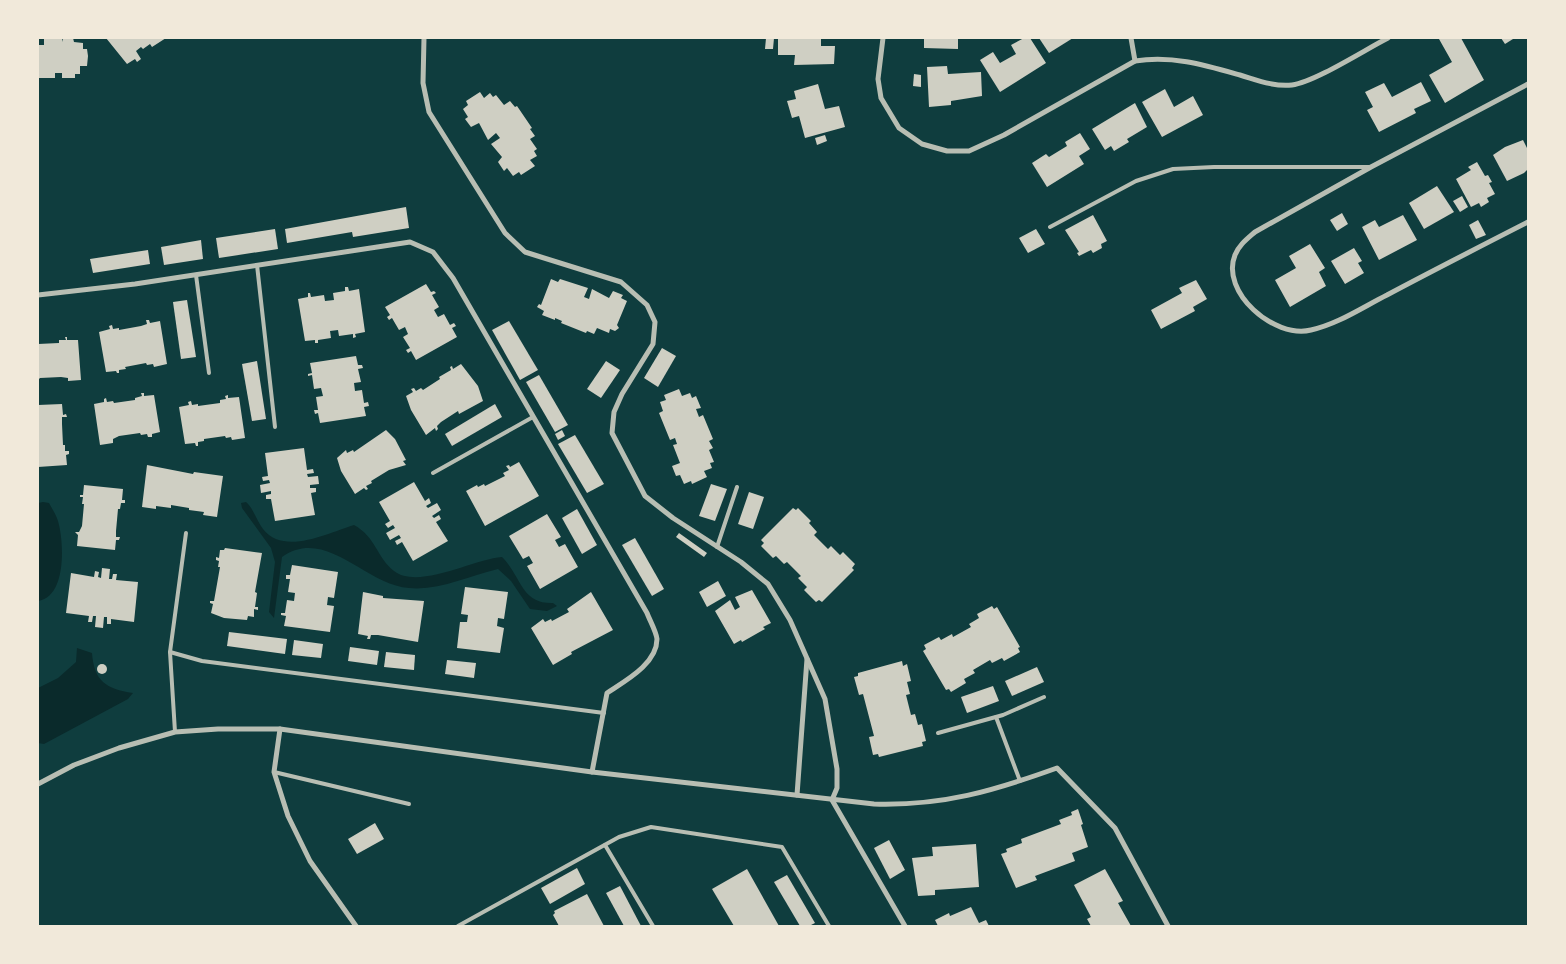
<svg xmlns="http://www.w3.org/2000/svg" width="1566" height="964" font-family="Commissioner,sans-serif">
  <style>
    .water { fill: #0a2a2b }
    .building { fill: #cfcfc3 }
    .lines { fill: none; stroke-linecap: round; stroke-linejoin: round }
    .service { stroke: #b8beb3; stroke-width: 4 }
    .minor { stroke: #b8beb3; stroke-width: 5 }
  </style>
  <rect width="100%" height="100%" fill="#0f3d3e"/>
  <g class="water">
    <path d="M43,502l6,1c3,6 7,11 9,18 6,20 9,76 -20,80v-98z"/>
    <path d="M246,502c8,7 10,18 17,27 21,27 65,4 91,-4 22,12 23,33 40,46 24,19 80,-12 108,-14 20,20 19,47 51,46l4,3 -10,5 -17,-2 -19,-28 -13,-12c-30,7 -59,22 -89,19 -44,-3 -83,-62 -127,-31l-8,61 -5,-6 6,-50 -4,-14 -29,-40 -1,-5z"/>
    <path d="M77,648l15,5c2,28 14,36 41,40l-5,6 -84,45 -6,-1v-55l20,-10 18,-16z"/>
  </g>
  <g class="building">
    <path d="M44,38h18l1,4v-4h10l1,4 9,1v6h4l1,7 -1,10h-7v8h-5v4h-13v-5h-7v5h-17v-33h6z"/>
    <path d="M106,38h60l-14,9 -2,-3 -7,5 -2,-2 -5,4 5,8 -4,3 -2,-3 -8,5z"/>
    <path d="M766,38h8l-1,11h-8z"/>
    <path d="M778,38h43v8h14l-1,18 -40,1 1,-10h-17z"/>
    <path d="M924,38h34v11l-34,-1z"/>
    <path d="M1024,38h6l16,25 -46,29 -20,-32 13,-8 7,11 16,-9 -5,-9z"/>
    <path d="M1039,38h34l-24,15z"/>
    <path d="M1442,38h19l23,42 -39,23 -16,-28 23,-13 -13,-23z"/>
    <path d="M1501,38h11l1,1 -8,5z"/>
    <path d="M947,66l1,8 33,-2 1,24 -31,5v4l-22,2 -2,-40z"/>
    <path d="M914,74l7,1v12l-8,-1z"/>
    <path d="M1421,82l10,19 -17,8 2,4 -37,19 -12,-22 6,-3 -8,-15 19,-9 8,14z"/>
    <path d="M818,84l7,25 14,-3 6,21 -40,11 -6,-22 -7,2 -5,-17 9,-2 -2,-8z"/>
    <path d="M1165,89l9,18 19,-11 10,19 -41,22 -20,-35z"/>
    <path d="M480,92l4,6 6,-5 3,4 3,-2 8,10 6,-4 5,6 2,-1 15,22 -2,1 5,7 -5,3 7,10 -3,2 3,5 -7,4 5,6 -14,9 -2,-3 -6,4 -6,-8 -3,3 -6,-9 4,-5 -11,-13 9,-6 -4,-5 -8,7 -9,-17 -8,4 -6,-8 3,-2 -5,-8 5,-4 -2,-4z"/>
    <path d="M1135,103l12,24 -20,12 2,3 -15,9 -3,-5 -6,4 -13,-21z"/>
    <path d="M1080,133l10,16 -11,7 5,8 -37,23 -15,-24 14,-9 3,3 18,-11 -2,-4z"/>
    <path d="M825,135l2,6 -10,4 -2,-7z"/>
    <path d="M1523,140l5,10v19l-4,4 -17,8 -14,-26 12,-8z"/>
    <path d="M1477,162l8,14 3,-1 4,7 -3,1 6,11 -8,4 2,4 -8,5 -2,-4 -8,4 -15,-28 15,-9 -3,-3z"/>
    <path d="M1437,186l17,26 -30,17 -15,-26z"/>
    <path d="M1462,196l6,11 -8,5 -7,-11z"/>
    <path d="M406,207l3,21 -56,9 -1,-5 -65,11 -2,-14z"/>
    <path d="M1342,213l6,11 -11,7 -7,-11z"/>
    <path d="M1093,215l14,26 -6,3 1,4 -9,5 -2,-3 -12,6 -2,-3 2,-1 -14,-22z"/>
    <path d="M1403,215l14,25 -38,20 -17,-33 13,-7 4,7z"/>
    <path d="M1478,220l8,15 -10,4 -7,-14z"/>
    <path d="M275,229l3,20 -59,9 -3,-20z"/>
    <path d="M1036,229l9,15 -17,9 -9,-15z"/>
    <path d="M201,240l2,19 -39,6 -3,-18z"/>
    <path d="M1310,244l15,24 -6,4 7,14 -36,21 -15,-27 21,-12 -7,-12z"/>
    <path d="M1354,248l8,13 -4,2 6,10 -19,11 -14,-23z"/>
    <path d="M148,250l2,14 -57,9 -3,-14z"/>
    <path d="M551,279l7,3 2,-3 28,9 -4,9 5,2 3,-10 17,9 4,-7 10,4 -2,3 6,3 -10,24 2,3 -4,3 -5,-2 -1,4 -12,-5 -3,6 -7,-3 -1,2 -25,-10 1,-2 -7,-3v2l-13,-5 2,-4 -7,-4 2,-3 2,1z"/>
    <path d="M1196,280l11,19 -14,8 2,4 -34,18 -10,-19 31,-17 -3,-5z"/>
    <path d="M426,284l5,8 3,-1 2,2 -4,2 7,12 -5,3 4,7 6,-3 6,11 4,-2 2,3 -4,2 5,9 -41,23 -5,-9 -3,2 -2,-3 4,-2 -7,-11 5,-3 -3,-7 -6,3 -7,-12 -3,2 -2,-3 3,-2 -5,-8z"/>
    <path d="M345,287h3l1,4 10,-2 6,43 -10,2 1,3 -3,1v-4l-14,2 -1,-6 -8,1 1,7 -13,2v3h-3v-3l-10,1 -7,-42 10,-2v-4h2l1,4 13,-2 1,6 9,-1 -1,-7 12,-2z"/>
    <path d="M187,300l9,57 -15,2 -8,-57z"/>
    <path d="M146,320h3l1,3 10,-2 7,43 -13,3 -1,-3 -6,1 -1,-2 -21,4 1,2 -7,1v3h-2l-1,-2 -10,1 -7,-40 11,-3 -1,-3 3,-1 1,4 6,-1v2l22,-4 6,-2z"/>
    <path d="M509,321l29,49 -18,10 -28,-50z"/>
    <path d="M65,337h2v3h11l3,40 -13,1v-3l-7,-1 -21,1 -2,2v-36l21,-1v-3h7z"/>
    <path d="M662,348l14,8 -18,31 -14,-9z"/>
    <path d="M356,356l2,9h4l1,3 -5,1 3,13 -7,1 1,8 7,-1 2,13 4,-1 1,4 -5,1 2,9 -46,7 -2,-10 -3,1 -1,-4h4l-2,-13 7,-1 -2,-8 -7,1 -2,-14 -4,1v-2l4,-1 -2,-10z"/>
    <path d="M257,361l9,58 -14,2 -10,-57z"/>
    <path d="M606,361l14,9 -19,28 -14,-9z"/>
    <path d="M461,364l17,22 5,15 -24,13 -1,-3 -17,11 -4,4 1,3 -2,2 -1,-3 -9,7 -15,-25 -5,-14 7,-4 -2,-3 3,-1 2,3 5,-3 2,2 17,-11 -1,-2 12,-7 -1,-3 2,-1 1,3z"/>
    <path d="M539,375l29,50 -13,7 -29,-50z"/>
    <path d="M679,389l3,7 8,-3 2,5 4,-2 5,12 -5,1 3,8 4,-2 10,24 -4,2 4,7 -4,2 5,12 -4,1 2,5 -8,3 3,6 -15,7 -1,-3 -7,3 -4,-9 -4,1 -4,-10 8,-3 -7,-18 4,-1 -2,-6 -5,2 -11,-27 4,-2 -3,-9 6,-2 -2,-5z"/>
    <path d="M141,393h3v3l10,-1 6,37 -8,2v3h-4l-1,-3 -6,1 -1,-2 -21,3 -6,3v4l-13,2 -6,-41 10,-2v-3l2,-1 1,4 6,-1 1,2 21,-3v-2l7,-2z"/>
    <path d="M228,395v3l11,-1 6,41 -13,2 -1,-3 -5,1 -1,-2 -21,3v2l-6,1v4h-2l-1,-3 -10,1 -6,-37 10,-2 -1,-3 3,-1 1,4 6,-1v2l22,-3v-3l6,-1 -1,-3z"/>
    <path d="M62,404l1,11 3,-1 1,3h-5v7l1,21h2v6h4v3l-3,1 1,10 -29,2v-62z"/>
    <path d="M495,404l7,13 -50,29 -7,-12z"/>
    <path d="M386,430l9,9 11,21 -3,1 3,4 -17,5 -18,11 1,2 -6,3 2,3 -2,1 -2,-2 -9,6 -14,-23 -4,-13 9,-8 1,3 6,-3 1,2z"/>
    <path d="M562,430l3,6 -7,4 -3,-6z"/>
    <path d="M575,435l29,49 -17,9 -29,-49z"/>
    <path d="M304,448l3,22 6,-1 1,4 -7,1 1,3 10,-1 1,8 -9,1v3h6v4l-5,1 4,22 -40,6 -4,-22h-5v-4l5,-1v-3l-10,2 -1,-8 10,-2 -1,-3 -6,1 -1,-4 6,-1 -3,-23z"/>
    <path d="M519,462l20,34 -54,30 -19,-35 11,-6 1,2 6,-3 1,2 20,-10 -2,-3 6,-3 -3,-4 3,-1 1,2z"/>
    <path d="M147,465l46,9 1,-2 29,4 -6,41 -14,-2 1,-3 -15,-2v-2l-18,-3v3l-15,-2v3l-14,-2z"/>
    <path d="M414,482l11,19 4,-3 2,5 -5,3 2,2 9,-5 4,7 -9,6 2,2 5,-3 2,4 -5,3 12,19 -35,20 -11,-19 -5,3 -2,-4 6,-3 -2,-3 -9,5 -4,-7 9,-5 -2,-3 -5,3 -3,-4 5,-3 -11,-19z"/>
    <path d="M711,484l16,5 -12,32 -16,-5z"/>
    <path d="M84,485l39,4 -1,11h3v3h-4l-1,6h-2l-2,22v6h4l-1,3h-3l-1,10 -38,-4 1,-11 -3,-3h4l3,-6 2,-22h-2l1,-7h-3v-2h3z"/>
    <path d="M749,492l15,5 -11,32 -15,-5z"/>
    <path d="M793,508l3,2 2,-2 13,13 -2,2 8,9 -3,3 14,14 3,-3 9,9 3,-3 12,12 -3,4 2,2 -32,32 -3,-2 -3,2 -12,-12 3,-3 -9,-9 3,-2 -14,-14 -3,2 -8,-8 -3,2 -12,-12 3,-3 -3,-3z"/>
    <path d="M577,509l20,36 -15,9 -20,-36z"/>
    <path d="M547,514l14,23 -6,3 4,7 6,-3 13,23 -38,22 -13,-23 6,-3 -4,-7 -6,3 -14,-23z"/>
    <path d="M679,533l28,20 -3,4 -28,-20z"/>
    <path d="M635,538l29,51 -12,7 -30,-51z"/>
    <path d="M225,548l37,5 -7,39 2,1 -2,14h3v3l-4,-1v8l-6,-1 -1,4 -23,-2 -13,-5 2,-9 -3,-1v-2h4l6,-34h-2l1,-6 -3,-1v-3l3,1 1,-8h4z"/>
    <path d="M292,565l46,7 -4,26 -6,-1 -1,8 7,1 -4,26 -46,-6 2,-10 -5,-1v-2h4l2,-13 7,1 1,-8 -7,-1 2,-13h-4v-4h4z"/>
    <path d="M102,568l8,1 -1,10h3l1,-5h4l-1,6 22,2 -4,40 -23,-3v5h-4v-7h-3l-1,11 -8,-1 1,-11h-3l-1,6h-4l1,-6 -23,-3 5,-40 23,4 1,-6 4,1 -1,5 3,1z"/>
    <path d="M718,581l8,15 -19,11 -8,-15z"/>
    <path d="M465,587l43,5 -4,27 -6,-1 -1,8 7,2 -4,25 -43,-5 3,-26h7l1,-7 -7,-1z"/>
    <path d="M752,590l19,33 -8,4 2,2 -23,13 -1,-2 -7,4 -19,-33 15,-11 5,10 5,-3 -5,-10z"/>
    <path d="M363,592l20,4v2l41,3 -6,41 -40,-7h-7l-1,4h-3l1,-3 -10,-2z"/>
    <path d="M591,592l22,38 -42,22 1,2 -19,11 -22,-37 12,-9 2,3 6,-3 1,2 17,-9 -2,-3z"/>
    <path d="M992,606l2,3 3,-2 23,40 -2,1 2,4 -16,9 -2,-3 -10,5 -2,-3 -17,10 2,3 -11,6 2,4 -15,9 -2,-3 -3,1 -23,-39 3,-2 -2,-4 15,-8 2,3 11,-6 1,3 18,-10 -2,-3 10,-6 -2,-4z"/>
    <path d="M229,632l58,7 -2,15 -58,-8z"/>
    <path d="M294,640l29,4 -2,14 -29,-3z"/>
    <path d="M350,647l29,4 -2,14 -29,-4z"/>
    <path d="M386,652l29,3 -1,15 -30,-3z"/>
    <path d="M447,660l29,3 -2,15 -29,-4z"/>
    <path d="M902,661l1,5 4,-2 4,17 -4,1 3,12 -4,1 5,20 4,-1 3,11 4,-1 4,17 -4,1 1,4 -44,11 -1,-3 -5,1 -4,-18 5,-1 -11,-42 -4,1 -5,-18 4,-1v-3z"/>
    <circle cx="102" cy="669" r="5"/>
    <path d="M1037,667l7,15 -32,14 -7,-15z"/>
    <path d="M993,686l6,15 -32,12 -6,-16z"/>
    <path d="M1078,809l5,15 -2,1 7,22 -16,6 3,8 -40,15 2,4 -21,8 -15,-34 6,-2 -1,-3 16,-6 -1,-4 40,-15 -2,-4 13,-5 -1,-3z"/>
    <path d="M375,823l9,16 -27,15 -9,-15z"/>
    <path d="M889,840l16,30 -15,9 -16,-31z"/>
    <path d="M976,844l3,43 -44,3v5l-17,1 -6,-38 21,-2 -1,-9z"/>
    <path d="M577,868l8,16 -35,20 -9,-16z"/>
    <path d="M747,869l32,57h-45l-22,-37z"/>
    <path d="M1105,869l18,32 -5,2 13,23h-40l-4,-7 4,-2 -17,-32z"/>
    <path d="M787,875l28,48 -6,3h-9l-26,-44z"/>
    <path d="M620,886l21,40h-17l-18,-33z"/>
    <path d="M587,894l17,32h-45l-6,-11 2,-2 -1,-2z"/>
    <path d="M971,907l8,16 7,-3 3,6h-51l-3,-6 14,-7 1,3z"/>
  </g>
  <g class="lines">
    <g class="service">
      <path d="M1050,227l86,-46 37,-12 41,-2h155"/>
      <path d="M257,265l18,162"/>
      <path d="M196,275l13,98"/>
      <path d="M433,473l100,-56"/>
      <path d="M717,547l20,-60"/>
      <path d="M170,652l32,9 402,52"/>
      <path d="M996,717l24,64"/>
      <path d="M175,732l-5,-80 16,-119"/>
      <path d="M938,733l65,-18 41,-18"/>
      <path d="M274,772l135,32"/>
      <path d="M605,845l48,81"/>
      <path d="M458,926l161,-89 32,-10 131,20 47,79"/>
    </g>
    <g class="minor">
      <path d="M424,38l-1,45 6,29 76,121 20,19 96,30 26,23 8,17 -2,22 -31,50 -8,18 -2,21 33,63 28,22 68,44 27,22 22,36 35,79 12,70v19l-5,12 73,126"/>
      <path d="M883,38l-5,41 3,19 18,30 23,16 25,7h22l35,-16 131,-74c37,-6 70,4 105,14 17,5 34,12 52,10 23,-3 74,-36 96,-47"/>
      <path d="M1131,38l4,23"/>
      <path d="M1528,84l-157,83 -116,65c-8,7 -16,13 -20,23 -15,37 39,84 76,75 27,-6 52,-23 76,-35 47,-25 94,-49 141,-73"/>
      <path d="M38,295l97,-11 275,-42 23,10 20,26 194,335c3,8 9,18 10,26 0,25 -32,42 -50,54l-15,79"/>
      <path d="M280,729l-6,43 14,44 22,45 46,65"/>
      <path d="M38,784l36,-19 45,-17 56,-16 43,-3h62l312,43 282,32c69,2 119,-13 183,-36l58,60 53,98"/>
      <path d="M797,795l10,-136"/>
    </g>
  </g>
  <rect width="1566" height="964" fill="none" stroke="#f1e9da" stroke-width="78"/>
</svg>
